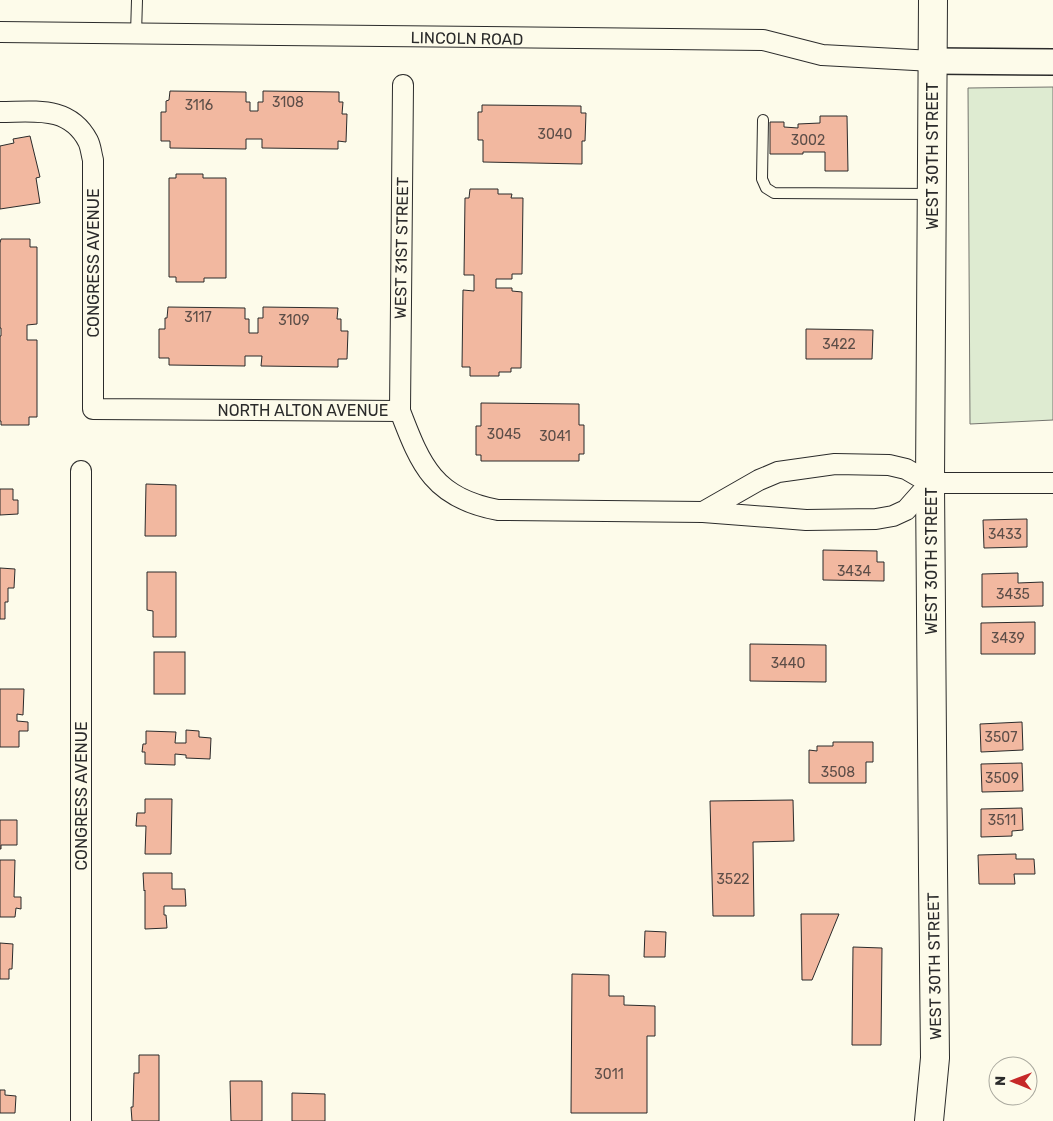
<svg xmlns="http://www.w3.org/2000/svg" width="1053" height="1121" font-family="Rubik,sans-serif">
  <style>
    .green { fill: #deebd1; stroke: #74746e }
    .building { fill: #f2b8a0; stroke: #2b2b2b }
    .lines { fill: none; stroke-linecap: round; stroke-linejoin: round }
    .service-casing { stroke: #2b2b2b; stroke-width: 12 }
    .minor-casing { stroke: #2b2b2b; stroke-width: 22 }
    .tertiary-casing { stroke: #2b2b2b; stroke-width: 28 }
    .secondary-casing { stroke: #2b2b2b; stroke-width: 30 }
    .service { stroke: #fdfbea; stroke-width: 10 }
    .minor { stroke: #fdfbea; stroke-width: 20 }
    .tertiary { stroke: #fdfbea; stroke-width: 25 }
    .secondary { stroke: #fdfbea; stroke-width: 28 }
    .labels { text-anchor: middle; stroke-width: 4; stroke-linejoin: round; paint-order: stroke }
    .number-label { font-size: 14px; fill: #5d4e48 }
    .street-label { font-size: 16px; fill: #2b2b2b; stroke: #fdfbea }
  </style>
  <rect width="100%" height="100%" fill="#fdfbea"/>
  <path class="green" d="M1053,87v333l-83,4 -2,-336z"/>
  <g class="building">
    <path d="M170,91l76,1v10h4v9h8v-9h5v-11l76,1v10h4l-1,12h5l-1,28 -8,-1v8l-76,-1v-9h-16v10l-76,-1v-7h-9v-29h5v-11l3,-1z"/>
    <path d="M482,105l99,1v7h5l-1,28h-3v23l-99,-2v-22h-5v-28h4z"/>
    <path d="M820,116h27l1,55h-23v-19h-22v2h-33v-32h14v5l14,1v-4l22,-1z"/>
    <path d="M30,136l10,41 -4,1 4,25 -40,6v-63l14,-3 -1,-4z"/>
    <path d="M176,174h27v4h23v100h-22v4h-28v-5h-7v-99h7z"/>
    <path d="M470,189h28v5h14l-1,4h12l-1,76h-10v5h-16v9h16v3l10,1 -1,76h-10v4h-12v4h-29v-9h-8l1,-77 11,1v-16h-10l1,-77h4z"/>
    <path d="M1,239h29v8h7v77l-10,1v15h10v77h-8v8h-28v-4h-1v-85h1v-8h-1v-85z"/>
    <path d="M168,307l77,1v11h4v14h9v-15h5v-11l75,1 -1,11h4v12h7l-1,28h-9v8l-77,-1 1,-10h-17v10l-76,-1v-7h-10v-29h6v-11h2z"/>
    <path d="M806,329l67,1 -1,29h-66z"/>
    <path d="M481,403l98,1v21h5v29h-5v7h-98v-6h-5v-29h5z"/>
    <path d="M146,484l30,1v51h-31z"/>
    <path d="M0,489h13v11h5v14l-18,1z"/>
    <path d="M1027,519v28l-43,1 -1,-28z"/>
    <path d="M823,550l54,1v11h7v19l-61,-1z"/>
    <path d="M0,568l15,1 -1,19h-6v14h-3v17h-5z"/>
    <path d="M147,572h29v65h-23v-26l-6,-1z"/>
    <path d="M1018,573v10l25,-1v24l-61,1v-33z"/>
    <path d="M1035,622v32h-54v-31z"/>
    <path d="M750,644l76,1v37l-76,-1z"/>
    <rect x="154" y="652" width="31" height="42"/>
    <path d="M0,689h24l-1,26 -6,-1v7l11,1v9h-9v16h-19z"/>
    <path d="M1022,722l1,28 -42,2 -1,-28z"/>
    <path d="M186,730l13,1v6l12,1 -1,21 -24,-1v-3l-11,-1v11l-30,-1v-12h-3l1,-8h3v-13l30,1 -1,11h11z"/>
    <path d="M833,742h40v20h-7v21h-57v-33l8,1v-5h16z"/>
    <path d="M1022,763l1,28 -41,1 -1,-28z"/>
    <path d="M145,799h27l-1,55h-26l1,-28h-10l1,-13h8z"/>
    <path d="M793,800l1,41 -41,1 1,74h-41l-3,-115z"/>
    <path d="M1022,808l1,22 -11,1v5l-31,1v-28z"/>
    <path d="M0,820h17v25h-16v4h-1z"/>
    <path d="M1016,854v5h18l1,15h-21l1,10h-36l-1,-29z"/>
    <path d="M0,860h15l-1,37h7v12l-5,-1 -1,9h-15z"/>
    <path d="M143,873h29v16h13l1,17h-22v9h2l1,13 -22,1v-39l-1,1z"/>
    <path d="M801,914h38l-27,66h-10z"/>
    <path d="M645,931l21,1 -1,25h-21z"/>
    <path d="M0,943l13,1 -1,25h-3v10h-9z"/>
    <path d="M853,947l29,1 -1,97h-29z"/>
    <path d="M572,974l37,1v21h15v9l31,1v30h-8v77h-76z"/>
    <path d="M139,1055h20v66h-27l-1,-14h2l1,-34h5z"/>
    <path d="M230,1081h32v40h-31z"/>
    <path d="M0,1090h5v5l11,1 -1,17h-15z"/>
    <path d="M292,1093l33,1v27h-33z"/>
  </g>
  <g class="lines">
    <g class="service-casing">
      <g id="service">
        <path d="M136,34l1,-34"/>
        <path d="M763,120l-1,59 4,9 8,5 158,1"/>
      </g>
    </g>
    <g class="minor-casing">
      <g id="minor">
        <path d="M0,32l763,8 59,15 111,6"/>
        <path d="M403,85l-3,326c21,55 34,87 98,99l205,2"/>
        <path d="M0,112c34,0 69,-7 88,29 3,6 3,12 5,19v249l307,2"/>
        <path d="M81,471v650"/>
        <path d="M930,483l-24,27 -13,6 -17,3 -70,1 -103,-8 56,-32 19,-8 57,-8 54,1 17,4 24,14h123"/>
      </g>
    </g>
    <g class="tertiary-casing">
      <path id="tertiary" d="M933,61l120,1"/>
    </g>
    <g class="secondary-casing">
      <path id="secondary" d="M929,1121l6,-63 -2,-189 -3,-386 3,-483"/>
    </g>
    <use href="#service" class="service"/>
    <use href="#minor" class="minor"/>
    <use href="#tertiary" class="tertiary"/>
    <use href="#secondary" class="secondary"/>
  </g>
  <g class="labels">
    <g class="number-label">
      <text x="288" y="107">3108</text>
      <text x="199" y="110">3116</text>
      <text x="555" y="139">3040</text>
      <text x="808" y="145">3002</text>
      <text x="198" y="322">3117</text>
      <text x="294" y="325">3109</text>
      <text x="839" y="349">3422</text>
      <text x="504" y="439">3045</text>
      <text x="555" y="441">3041</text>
      <text x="1005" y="539">3433</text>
      <text x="854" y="576">3434</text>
      <text x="1013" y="599">3435</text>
      <text x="1008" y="643">3439</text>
      <text x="788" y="668">3440</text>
      <text x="1001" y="742">3507</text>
      <text x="838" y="777">3508</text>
      <text x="1002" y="783">3509</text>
      <text x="1002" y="825">3511</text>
      <text x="733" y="884">3522</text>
      <text x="609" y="1079">3011</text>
    </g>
    <g class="street-label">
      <text transform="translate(467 38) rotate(1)" y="6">LINCOLN ROAD</text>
      <text transform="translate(932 156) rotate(-90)" y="6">WEST 30TH STREET</text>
      <text transform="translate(401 248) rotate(-89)" y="6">WEST 31ST STREET</text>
      <text transform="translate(93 263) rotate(-90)" y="6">CONGRESS AVENUE</text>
      <text x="303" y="416">NORTH ALTON AVENUE</text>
      <text transform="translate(931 561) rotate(-90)" y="6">WEST 30TH STREET</text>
      <text transform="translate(81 796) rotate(-90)" y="6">CONGRESS AVENUE</text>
      <text transform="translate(934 966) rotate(-91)" y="6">WEST 30TH STREET</text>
    </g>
  </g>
  <g transform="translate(1013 1081) rotate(271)"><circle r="24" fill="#fdfbea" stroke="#a9a89e"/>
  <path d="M0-4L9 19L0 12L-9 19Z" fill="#c62828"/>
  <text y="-8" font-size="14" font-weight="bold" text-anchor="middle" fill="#2b2b2b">N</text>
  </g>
</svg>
